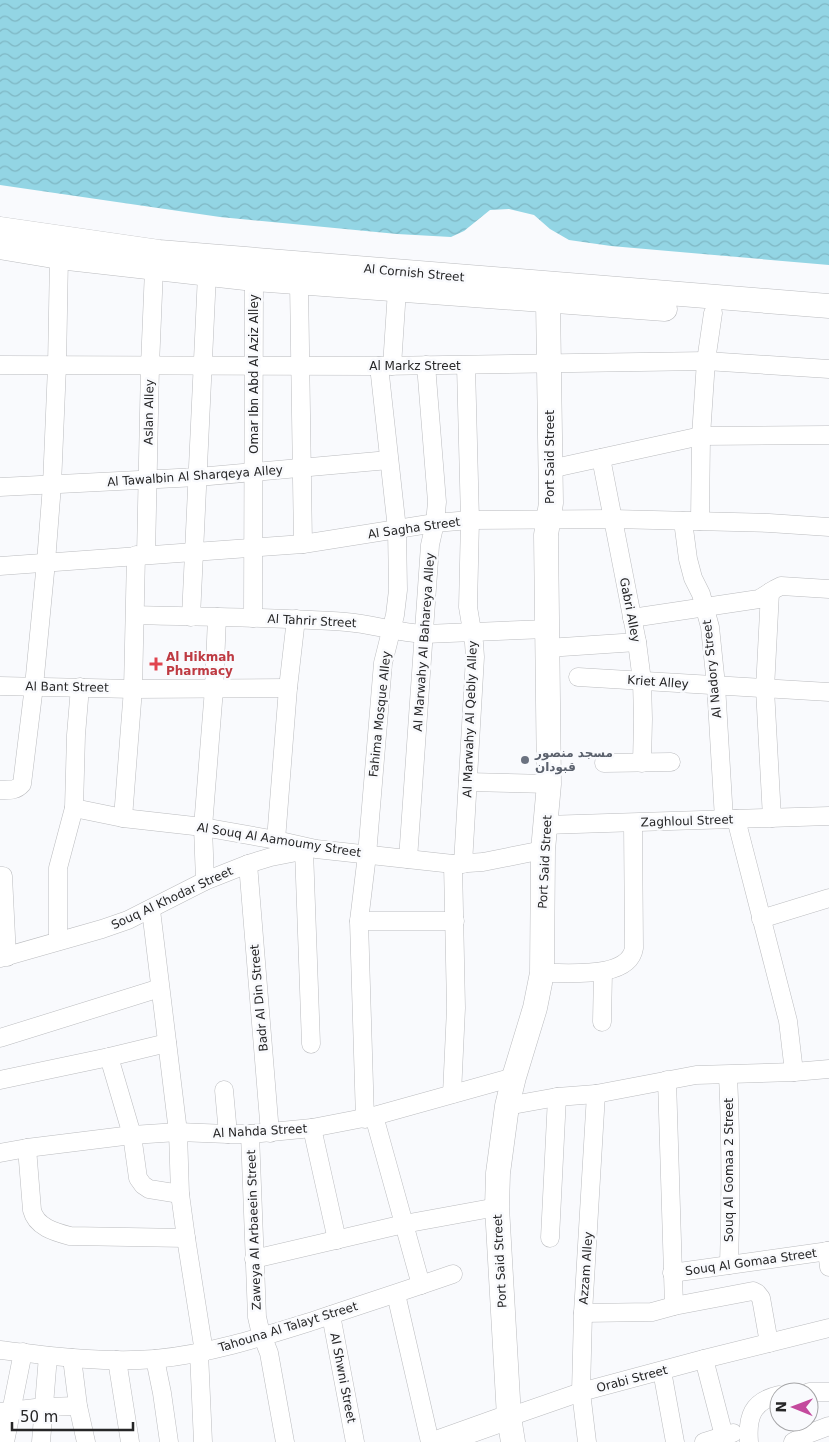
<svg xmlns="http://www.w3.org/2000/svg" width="829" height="1442" font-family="'DejaVu Sans','Noto Naskh Arabic',sans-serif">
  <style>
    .water { fill: url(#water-waves) }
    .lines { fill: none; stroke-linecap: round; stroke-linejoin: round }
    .street-casing { stroke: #bbbcbf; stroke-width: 19 }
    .secondary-casing { stroke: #bbbcbf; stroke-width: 25 }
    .street { stroke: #fff; stroke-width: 18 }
    .secondary { stroke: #fff; stroke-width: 24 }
    .health-dot { fill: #e0444e; stroke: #f9fafd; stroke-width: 2 }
    .worship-dot { fill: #6b7280; stroke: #f9fafd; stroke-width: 2 }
    .labels { text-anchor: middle; stroke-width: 5; stroke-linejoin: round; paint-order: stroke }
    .street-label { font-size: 12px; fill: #262627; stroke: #f9fafd }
    .health-label { font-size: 12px; font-weight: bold; fill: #be3a42; stroke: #f9fafd; text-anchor: start }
    .worship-label { font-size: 12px; font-weight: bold; fill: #5b616d; stroke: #f9fafd; text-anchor: start }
  </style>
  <defs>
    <pattern id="water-waves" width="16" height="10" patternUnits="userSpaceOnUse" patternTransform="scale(1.25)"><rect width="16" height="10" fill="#93d5e4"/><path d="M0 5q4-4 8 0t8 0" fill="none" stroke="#7fb7c4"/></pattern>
  </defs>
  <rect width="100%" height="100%" fill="#f9fafd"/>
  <path class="water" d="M0,0h829v265l-218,-19 -42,-6 -19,-11 -16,-14 -25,-6 -19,1 -26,21 -13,6 -54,-3 -177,-17 -220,-32z"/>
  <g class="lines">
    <g class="street-casing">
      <g id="street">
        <path d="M299,283l4,261"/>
        <path d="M0,365l379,1 327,-5 123,8"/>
        <path d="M392,366l5,-76"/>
        <path d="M601,458l36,184 5,39 1,38 -1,44"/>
        <path d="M550,469l151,-33 128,-1"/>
        <path d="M0,487l198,-10 191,-17"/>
        <path d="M683,521l5,38 5,19 8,16 9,33 6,58 8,134"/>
        <path d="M700,521l1,-85 5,-75 7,-48"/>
        <path d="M146,555l4,-189 4,-97"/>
        <path d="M0,566l303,-22 132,-21 35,-3 143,-1 156,4 60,4"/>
        <path d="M770,592l-5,97 7,129"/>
        <path d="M136,615c70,2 140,2 210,7 27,2 51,11 79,12l122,-5"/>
        <path d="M191,617l16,-343"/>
        <path d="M253,618l1,-339"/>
        <path d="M632,618l127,-19 16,-10 6,-3 48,3"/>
        <path d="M547,648l90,-6"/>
        <path d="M578,677l251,15"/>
        <path d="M0,686l133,3 155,-1"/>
        <path d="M604,763l67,-1"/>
        <path d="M468,782l81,2"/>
        <path d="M0,790c9,0 16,1 22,-6l12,-98 12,-124 6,-77 5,-119 2,-109"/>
        <path d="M74,808l49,10 80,9 73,13 40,9 137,15 30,-2 60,-12"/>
        <path d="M123,818l10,-129 3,-134"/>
        <path d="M736,819l52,202 6,51"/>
        <path d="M545,825l284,-9"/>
        <path d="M276,840l12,-152 8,-69"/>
        <path d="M304,850l7,194"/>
        <path d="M408,859l22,-314 5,-22 2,-21 -11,-137"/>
        <path d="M248,864l22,269"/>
        <path d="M463,864l12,-207 -1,-14 -6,-36 2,-87 -4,-154"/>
        <path d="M0,876h3l4,81"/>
        <path d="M205,881l-2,-54 11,-138 3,-72"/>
        <path d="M151,910l27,222 2,62 6,44 18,114"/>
        <path d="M761,919l68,-21"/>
        <path d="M359,921h96"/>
        <path d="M58,941v-73l16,-60 2,-73 4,-48"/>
        <path d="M0,958l102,-29 26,-9 77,-39 43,-17 23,-7 36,-7"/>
        <path d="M542,973c25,-1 87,7 92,-25l-1,-125"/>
        <path d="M602,1022l1,-50"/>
        <path d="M0,1038l160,-50"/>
        <path d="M109,1057l23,78 6,43 5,7 6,4 31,5"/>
        <path d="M728,1075c3,63 3,126 1,190"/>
        <path d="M0,1080l109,-23 58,-14"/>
        <path d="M667,1080l7,226"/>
        <path d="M224,1090l4,44"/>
        <path d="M452,1094l4,-86 -3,-144"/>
        <path d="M507,1106l50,-9 39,-3 100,-19 98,-3 35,-3"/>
        <path d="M374,1116l47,169"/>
        <path d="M365,1119l-6,-198 8,-66 16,-192 12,-48 3,-25 -1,-61 -18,-163"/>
        <path d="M312,1128l25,112"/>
        <path d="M250,1134l7,183 3,13 9,23 16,89"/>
        <path d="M27,1148l5,62c4,17 23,22 38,26l116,2"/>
        <path d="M0,1153l27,-5 105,-13 46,-3 50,2h22l62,-6 62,-12 140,-39"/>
        <path d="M550,1238l7,-141"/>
        <path d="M827,1251l2,16"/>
        <path d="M254,1259l150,-35 93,-17"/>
        <path d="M672,1273l157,-22"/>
        <path d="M396,1294l34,148"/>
        <path d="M583,1313l69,-1 22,-6 79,-15 4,2 4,5 8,45"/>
        <path d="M331,1315l24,127"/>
        <path d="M0,1350c51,6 103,13 155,9 54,-5 107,-22 158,-38 47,-16 94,-31 140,-47"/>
        <path d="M199,1353l4,89"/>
        <path d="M72,1358l6,48 8,36"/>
        <path d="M155,1359l7,34 7,49"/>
        <path d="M704,1359l20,77"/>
        <path d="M117,1360l13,82"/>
        <path d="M662,1371l13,71"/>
        <path d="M809,1392h20"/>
        <path d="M0,1412l44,-5 34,-1"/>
        <path d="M509,1417l72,-25 123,-33 125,-31"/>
        <path d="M5,1442l18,-90"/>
        <path d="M41,1442l7,-86"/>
        <path d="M587,1442l-6,-50 2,-79 13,-219"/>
        <path d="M704,1442l29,-9"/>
        <path d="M749,1442c-2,-25 3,-41 30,-47"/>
        <path d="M793,1442l15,-8 21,-8"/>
      </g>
    </g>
    <g class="secondary-casing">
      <g id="secondary">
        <path d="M0,229l159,23 49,4 621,50"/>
        <path d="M0,247l59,10 195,22 411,30"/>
        <path d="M439,1442l70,-25"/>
        <path d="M513,1442l-4,-25 -12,-210 1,-34 9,-67 7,-29 21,-69 7,-35 1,-123 6,-66 -3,-249 5,-32 -3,-202"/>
      </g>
    </g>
    <use href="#street" class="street"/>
    <use href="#secondary" class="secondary"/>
  </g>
  <path class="health-dot" d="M153.5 656.5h5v5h5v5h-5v5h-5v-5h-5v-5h5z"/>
  <circle class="worship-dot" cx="525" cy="760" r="5"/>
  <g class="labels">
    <g class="street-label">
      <text transform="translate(414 273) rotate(5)" y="4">Al Cornish Street</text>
      <text x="415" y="370">Al Markz Street</text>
      <text transform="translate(254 374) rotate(-90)" y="4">Omar Ibn Abd Al Aziz Alley</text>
      <text transform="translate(149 412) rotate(-89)" y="4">Aslan Alley</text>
      <text transform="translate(550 457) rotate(-90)" y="4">Port Said Street</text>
      <text transform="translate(195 476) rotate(-4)" y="4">Al Tawalbin Al Sharqeya Alley</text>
      <text transform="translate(414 528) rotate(-8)" y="4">Al Sagha Street</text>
      <text transform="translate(630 610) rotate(79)" y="4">Gabri Alley</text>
      <text transform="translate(312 621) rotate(3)" y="4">Al Tahrir Street</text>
      <text transform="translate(424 642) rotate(-86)" y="4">Al Marwahy Al Bahareya Alley</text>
      <text transform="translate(712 669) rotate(-96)" y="4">Al Nadory Street</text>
      <text transform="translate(658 682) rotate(4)" y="4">Kriet Alley</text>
      <text transform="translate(67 687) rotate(1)" y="4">Al Bant Street</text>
      <text transform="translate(380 714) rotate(-84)" y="4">Fahima Mosque Alley</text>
      <text transform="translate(470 719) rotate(-88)" y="4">Al Marwahy Al Qebly Alley</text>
      <text transform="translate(687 821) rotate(-2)" y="4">Zaghloul Street</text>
      <text transform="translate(279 840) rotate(9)" y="4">Al Souq Al Aamoumy Street</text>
      <text transform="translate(545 862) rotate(-87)" y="4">Port Said Street</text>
      <text transform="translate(172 898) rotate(-25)" y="4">Souq Al Khodar Street</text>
      <text transform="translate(259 998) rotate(-95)" y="4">Badr Al Din Street</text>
      <text transform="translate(260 1131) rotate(-3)" y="4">Al Nahda Street</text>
      <text transform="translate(729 1170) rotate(-90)" y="4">Souq Al Gomaa 2 Street</text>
      <text transform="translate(254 1230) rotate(-92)" y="4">Zaweya Al Arbaeein Street</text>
      <text transform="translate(500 1261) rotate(-93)" y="4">Port Said Street</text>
      <text transform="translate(751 1262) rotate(-8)" y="4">Souq Al Gomaa Street</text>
      <text transform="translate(586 1268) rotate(-86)" y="4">Azzam Alley</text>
      <text transform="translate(288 1327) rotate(-17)" y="4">Tahouna Al Talayt Street</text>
      <text transform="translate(343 1378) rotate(79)" y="4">Al Shwni Street</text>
      <text transform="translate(632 1379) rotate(-15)" y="4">Orabi Street</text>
    </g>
    <g class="health-label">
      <text x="166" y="661">Al Hikmah<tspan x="166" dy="14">Pharmacy</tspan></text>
    </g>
    <g class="worship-label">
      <text x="535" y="757">مسجد منصور<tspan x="535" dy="14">قبودان</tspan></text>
    </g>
  </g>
  <g transform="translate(794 1407) rotate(271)"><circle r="24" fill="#f9fafd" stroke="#a5a5a7"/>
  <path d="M0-4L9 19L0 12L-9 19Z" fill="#c44a9d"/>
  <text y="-8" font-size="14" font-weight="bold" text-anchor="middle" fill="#262627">N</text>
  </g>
  <path d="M12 1422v8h121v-8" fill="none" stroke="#262627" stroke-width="2.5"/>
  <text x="20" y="1422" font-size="15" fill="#262627" stroke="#f9fafd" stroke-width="4" paint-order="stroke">50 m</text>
</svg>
